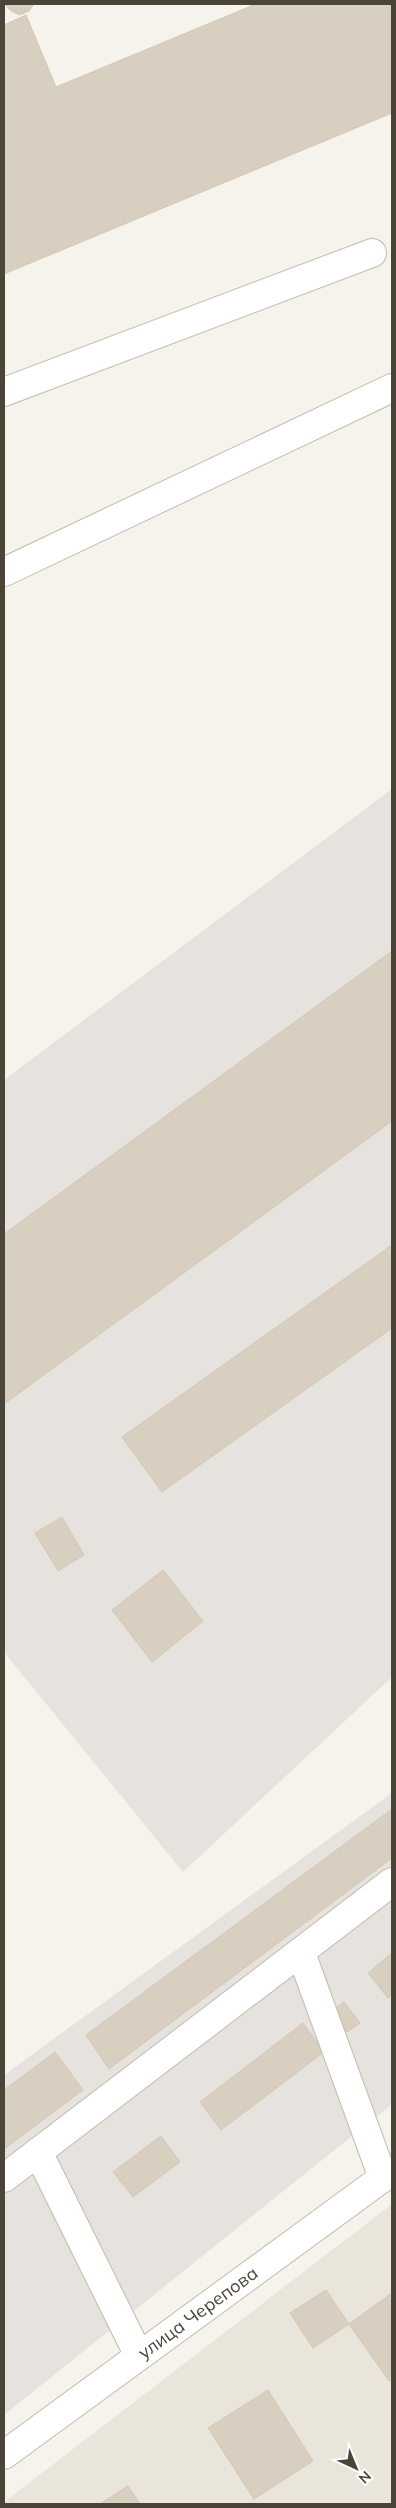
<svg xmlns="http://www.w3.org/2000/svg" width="396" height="2508" font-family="Mulish,sans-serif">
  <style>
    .residential { fill: #eae5da }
    .industrial { fill: #e6e2dd }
    .building { fill: #d8cfc1; stroke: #d3c7b4 }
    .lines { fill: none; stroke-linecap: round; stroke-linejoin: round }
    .minor-casing { stroke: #c2bbae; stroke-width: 30 }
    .minor { stroke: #fff; stroke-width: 28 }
    .labels { text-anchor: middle; stroke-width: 4; stroke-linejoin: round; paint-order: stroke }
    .street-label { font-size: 18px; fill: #4b4439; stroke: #fff }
  </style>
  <rect width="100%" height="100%" fill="#f6f3ec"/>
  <path class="residential" d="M392,2204v300h-388v-2z"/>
  <g class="industrial">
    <path d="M392,789v888l-209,195 -179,-220v-572z"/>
    <path d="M392,1793v311l-388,311v-340z"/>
  </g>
  <g class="building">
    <path d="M5,4h29l-5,7 -10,4 -9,-5z"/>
    <path d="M256,4h136v109l-388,161v-249l22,-10 30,72z"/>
    <path d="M392,951v170l-388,283v-170z"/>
    <path d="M392,1245v83l-230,164 -40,-55z"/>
    <path d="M62,1517l22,38 -26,16 -23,-38z"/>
    <path d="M163,1570l40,51 -51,41 -40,-52z"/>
    <path d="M392,1809v49l-283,211 -23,-34z"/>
    <path d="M392,1953v41l-4,4 -20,-25z"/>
    <path d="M344,2002l16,21 -13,9 -15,-21z"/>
    <path d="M303,2023l21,29 -103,78 -21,-28z"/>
    <path d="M55,2052l28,38 -79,59v-59z"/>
    <path d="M161,2136l19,26 -47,35 -20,-25z"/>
    <path d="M326,2290l23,34 -36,24 -23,-35z"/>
    <path d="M392,2293v86l-3,2 -40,-57z"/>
    <path d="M268,2390l45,71 -59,38 -46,-71z"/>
    <path d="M128,2486l12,18h-40z"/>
  </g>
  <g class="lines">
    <g class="minor-casing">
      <g id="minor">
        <path d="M4,392l368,-139"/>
        <path d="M4,572l388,-184"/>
        <path d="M301,1953l82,225"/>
        <path d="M38,2152l101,204"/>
        <path d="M4,2178l388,-296"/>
        <path d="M4,2455l388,-284"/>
      </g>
    </g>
    <use href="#minor" class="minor"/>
  </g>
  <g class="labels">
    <g class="street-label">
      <text transform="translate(198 2313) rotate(-36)" y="6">улица Черепова</text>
    </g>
  </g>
  <rect width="396" height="2508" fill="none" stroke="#4b4439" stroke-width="10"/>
  <g transform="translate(356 2468) rotate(136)" stroke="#ffffff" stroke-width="4" paint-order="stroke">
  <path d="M0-4L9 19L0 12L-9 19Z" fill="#4b4439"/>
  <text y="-8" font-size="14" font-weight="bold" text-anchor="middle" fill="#4b4439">N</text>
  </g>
</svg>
